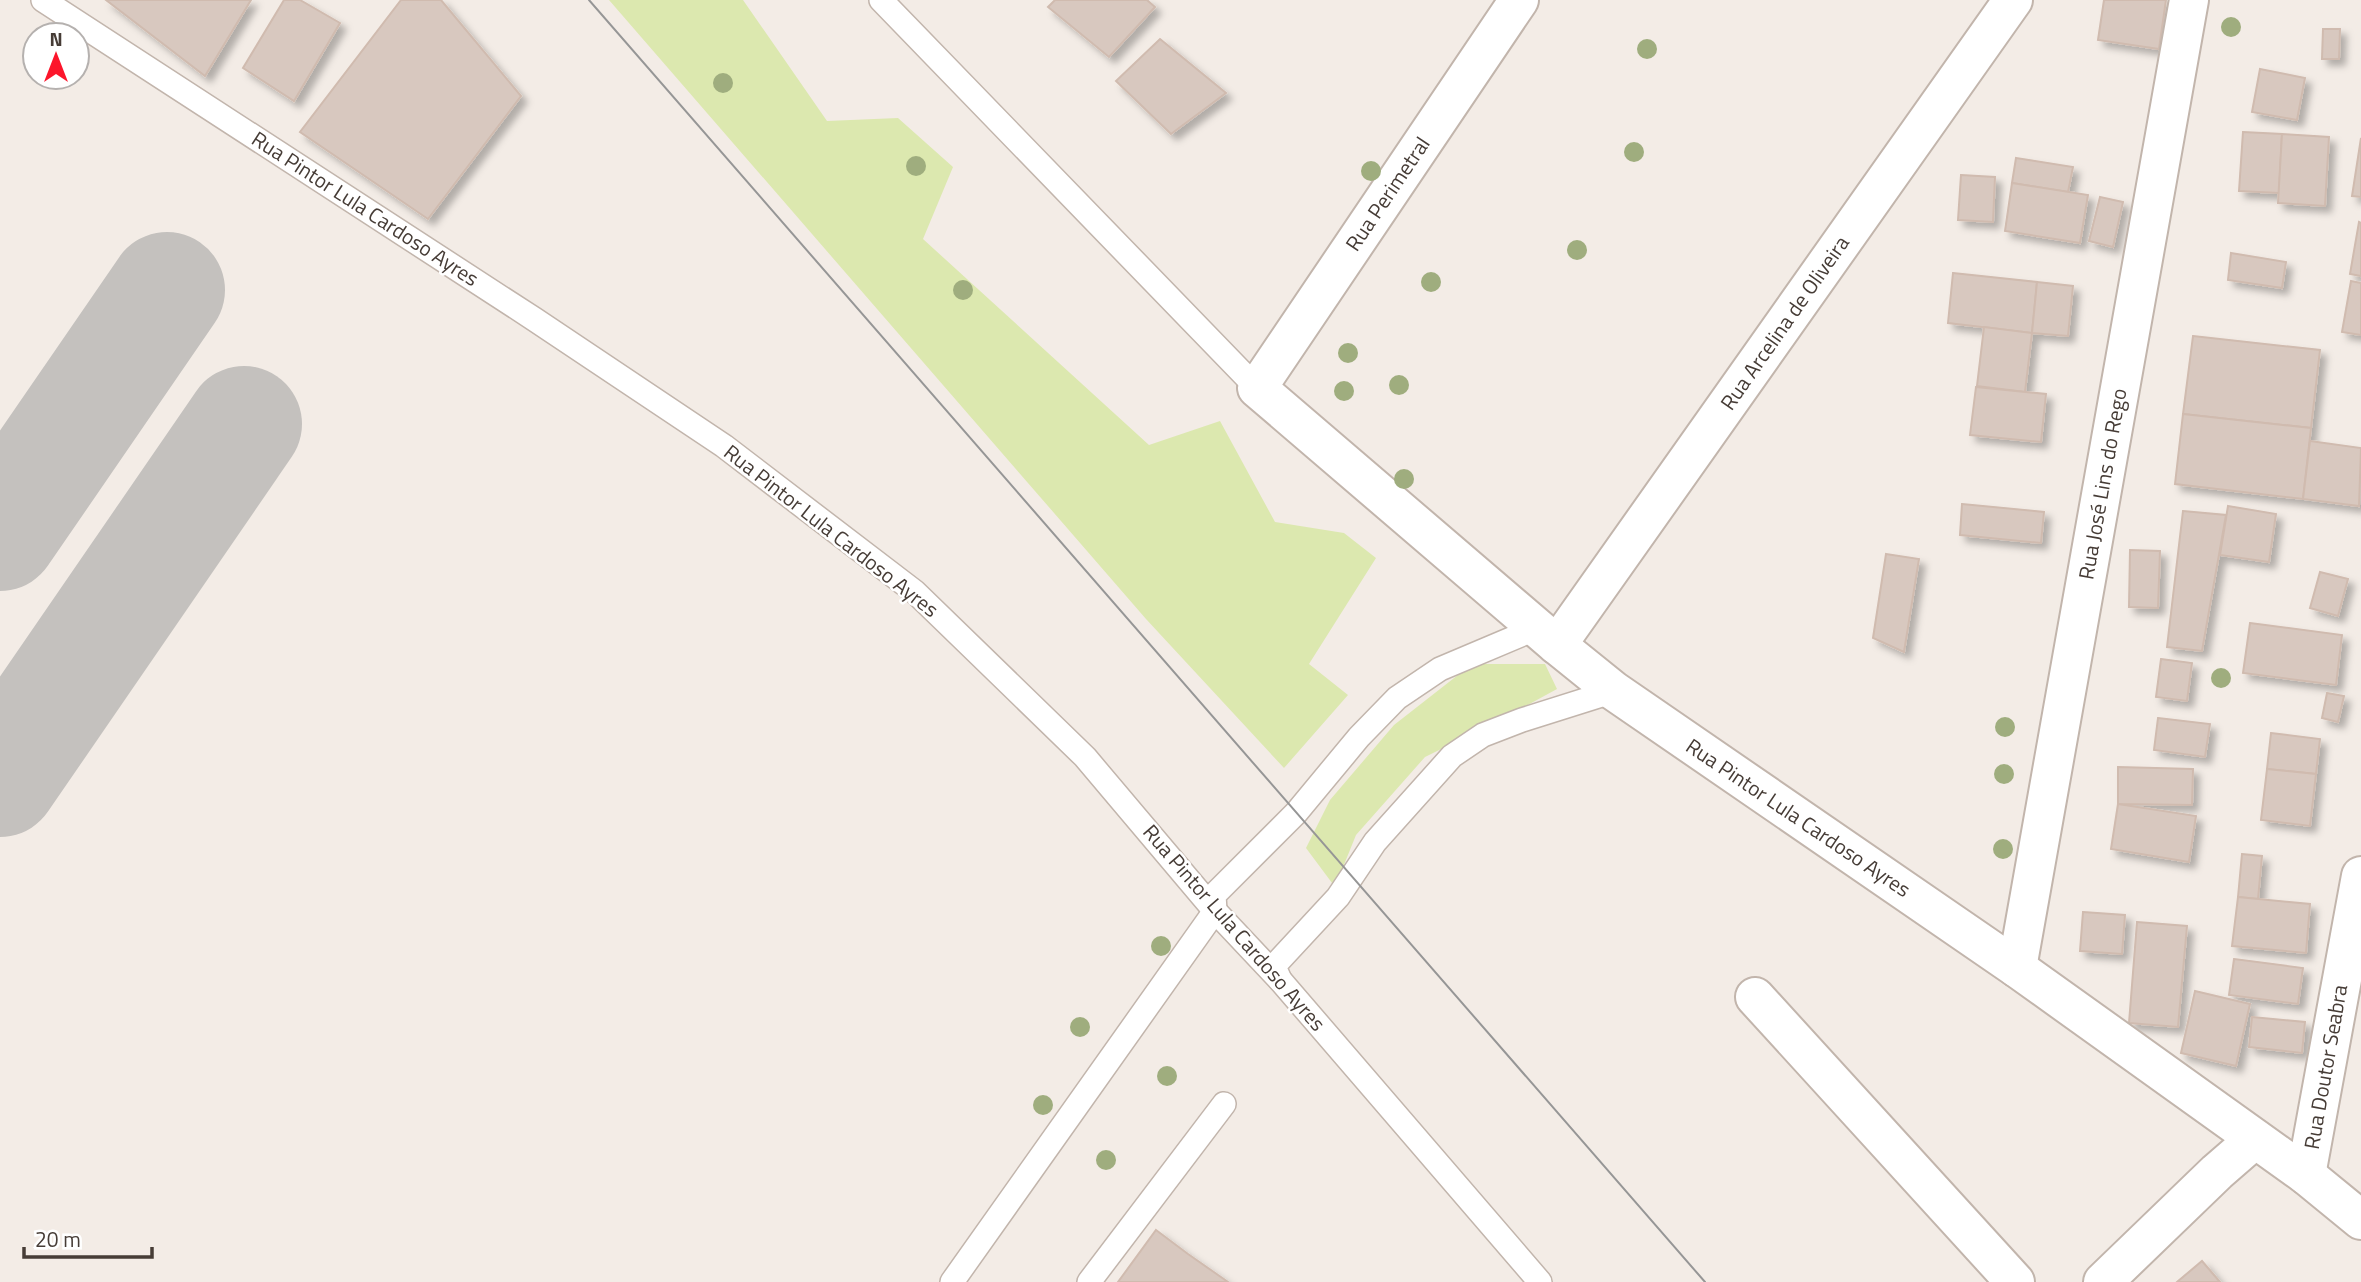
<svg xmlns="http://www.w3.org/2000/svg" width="2361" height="1282" font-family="'Titillium Web',sans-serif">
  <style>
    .green { fill: #dce8af }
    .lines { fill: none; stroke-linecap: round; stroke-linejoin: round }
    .taxiway { stroke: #c4c1be; stroke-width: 116 }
    .building { fill: #d8c8bf; stroke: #d0bbaf; stroke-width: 2; filter: url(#shadow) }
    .service-casing { stroke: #c2b5ac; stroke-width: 26 }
    .minor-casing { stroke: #c2b5ac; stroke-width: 42 }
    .service { stroke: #fff; stroke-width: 23 }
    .minor { stroke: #fff; stroke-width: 38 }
    .tram { stroke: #969696; stroke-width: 2 }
    .tree { fill: #9fad7e }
    .labels { text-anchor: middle; stroke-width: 5; stroke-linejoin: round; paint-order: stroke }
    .street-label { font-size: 21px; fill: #463c36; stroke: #fff }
  </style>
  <defs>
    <filter id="shadow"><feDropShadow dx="6" dy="6" stdDeviation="3.5" flood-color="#0004"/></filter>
  </defs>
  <rect width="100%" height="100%" fill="#f3ece6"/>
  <g class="green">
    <path d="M609,0h134l84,121 71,-3 55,49 -30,72 226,206 71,-24 55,101 69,11 32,25 -67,106 39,31 -64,73 -138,-149z"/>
    <path d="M1472,664h73l12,25 -57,31 -75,37 -69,78 -21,52 -29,-39 24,-48 64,-75z"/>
  </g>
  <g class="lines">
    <g class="taxiway">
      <path d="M0,533l167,-243"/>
      <path d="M0,779l244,-355"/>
    </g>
  </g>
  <g class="building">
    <path d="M106,0h145l-46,76z"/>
    <path d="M284,0h16l40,23 -46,78 -51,-33z"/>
    <path d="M401,0h40l80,96 -93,123 -128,-87z"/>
    <path d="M1055,0h92l8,7 -46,50 -61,-50z"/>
    <path d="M2104,0h62l-7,49 -61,-9z"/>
    <path d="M2323,29h17l-1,30h-17z"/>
    <path d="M1160,39l66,54 -55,41 -55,-53z"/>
    <path d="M2260,69l45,9 -8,42 -45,-8z"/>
    <path d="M2243,132l39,2 -3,59 -40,-2z"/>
    <path d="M2282,134l47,3 -4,69 -47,-3z"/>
    <path d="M2361,138v59l-9,-1z"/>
    <path d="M2016,158l57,9 -5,25 -56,-9z"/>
    <path d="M1961,175l34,2 -2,45 -35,-2z"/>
    <path d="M2012,183l76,12 -8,48 -75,-12z"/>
    <path d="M2100,197l23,5 -10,45 -24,-6z"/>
    <path d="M2359,222l2,1v53l-11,-2z"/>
    <path d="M2231,253l55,9 -4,26 -54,-8z"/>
    <path d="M1953,273l84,9 -5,51 -84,-10z"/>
    <path d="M2351,281l10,2v52l-19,-3z"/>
    <path d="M2037,282l36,4 -5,50 -36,-3z"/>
    <path d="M1984,327l48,6 -7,59 -48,-6z"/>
    <path d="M2193,336l127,14 -9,78 -128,-14z"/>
    <path d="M1976,387l70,7 -5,48 -71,-7z"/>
    <path d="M2183,414l128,14 -8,71 -128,-15z"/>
    <path d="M2310,441l51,7 -2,58 -56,-7z"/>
    <path d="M1962,504l82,8 -3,31 -81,-8z"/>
    <path d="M2228,506l48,8 -7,48 -49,-7z"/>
    <path d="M2183,511l43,4 -24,136 -35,-4z"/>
    <path d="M2130,550l30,1 -2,57 -29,-1z"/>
    <path d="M1886,554l33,5 -15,93 -31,-14z"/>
    <path d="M2320,572l28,7 -10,37 -28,-8z"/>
    <path d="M2250,623l92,12 -6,50 -93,-12z"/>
    <path d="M2161,659l31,4 -5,38 -31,-4z"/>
    <path d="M2327,693l17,3 -6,26 -16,-4z"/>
    <path d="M2158,718l52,6 -5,33 -51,-7z"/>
    <path d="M2271,733l49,6 -4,35 -49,-5z"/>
    <path d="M2118,767l75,2 -1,36 -74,-1z"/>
    <path d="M2267,769l49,5 -6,52 -49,-6z"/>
    <path d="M2118,804l78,12 -7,46 -78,-13z"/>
    <path d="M2242,854l20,2 -4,43 -20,-2z"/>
    <path d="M2238,897l72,7 -4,49 -74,-7z"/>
    <path d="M2083,912l42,3 -3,39 -42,-3z"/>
    <path d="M2137,922l50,4 -9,101 -49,-4z"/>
    <path d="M2234,959l69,9 -5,36 -69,-9z"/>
    <path d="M2195,991l55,13 -14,62 -55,-13z"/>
    <path d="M2252,1017l53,5 -3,31 -53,-6z"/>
    <path d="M1156,1230l32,24 40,28h-110z"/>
    <path d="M2202,1261l18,21h-43z"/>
  </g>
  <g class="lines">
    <g class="service-casing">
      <g id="service">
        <path d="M43,0l491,319 190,127 191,146 170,165 130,154 65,69 260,302"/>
        <path d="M881,0l376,388"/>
        <path d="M1280,980l-6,-14 64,-69 37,-55 77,-86 31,-21 39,-15 92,-29"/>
        <path d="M952,1282l263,-371 -1,-16 82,-82 63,-76 38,-39 43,-29 97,-41"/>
        <path d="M1089,1282l135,-178"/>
      </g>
    </g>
    <g class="minor-casing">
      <g id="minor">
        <path d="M1519,0l-262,388 300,257 57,46 403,277 289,207 55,45"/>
        <path d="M1557,645l456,-645"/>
        <path d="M2017,968l172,-968"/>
        <path d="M1755,997l260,285"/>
        <path d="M2306,1175l55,-299"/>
        <path d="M2103,1282l114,-110 38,-33"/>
      </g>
    </g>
    <use href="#service" class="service"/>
    <use href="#minor" class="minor"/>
    <path class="tram" d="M589,0l1116,1282"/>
  </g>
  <g class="tree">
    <circle cx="2231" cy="27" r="10"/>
    <circle cx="1647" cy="49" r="10"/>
    <circle cx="723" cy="83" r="10"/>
    <circle cx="1634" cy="152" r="10"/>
    <circle cx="916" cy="166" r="10"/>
    <circle cx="1371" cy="171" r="10"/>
    <circle cx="1577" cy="250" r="10"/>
    <circle cx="1431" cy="282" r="10"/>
    <circle cx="963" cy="290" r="10"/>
    <circle cx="1348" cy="353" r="10"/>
    <circle cx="1399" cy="385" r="10"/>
    <circle cx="1344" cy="391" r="10"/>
    <circle cx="1404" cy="479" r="10"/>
    <circle cx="2221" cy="678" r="10"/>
    <circle cx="2005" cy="727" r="10"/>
    <circle cx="2004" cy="774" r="10"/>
    <circle cx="2003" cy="849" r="10"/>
    <circle cx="1161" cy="946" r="10"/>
    <circle cx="1080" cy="1027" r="10"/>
    <circle cx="1167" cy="1076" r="10"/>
    <circle cx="1043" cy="1105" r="10"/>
    <circle cx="1106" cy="1160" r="10"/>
  </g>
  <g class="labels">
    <g class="street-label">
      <text transform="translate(1388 194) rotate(-56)" y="7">Rua Perimetral</text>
      <text transform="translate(365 209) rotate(33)" y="7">Rua Pintor Lula Cardoso Ayres</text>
      <text transform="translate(1785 323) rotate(-55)" y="7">Rua Arcelina de Oliveira</text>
      <text transform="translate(2103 484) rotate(-80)" y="7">Rua José Lins do Rego</text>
      <text transform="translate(831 531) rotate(38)" y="7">Rua Pintor Lula Cardoso Ayres</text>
      <text transform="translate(1798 818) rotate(34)" y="7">Rua Pintor Lula Cardoso Ayres</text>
      <text transform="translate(1234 928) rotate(49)" y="7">Rua Pintor Lula Cardoso Ayres</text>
      <text transform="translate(2326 1067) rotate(-80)" y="7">Rua Doutor Seabra</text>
    </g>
  </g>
  <g transform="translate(56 56)"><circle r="33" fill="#ffffff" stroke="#b5b1af" stroke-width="2"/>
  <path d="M0-5L12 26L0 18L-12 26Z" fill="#fc152b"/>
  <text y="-10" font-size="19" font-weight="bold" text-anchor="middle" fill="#463c36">N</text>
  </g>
  <path d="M24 1247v10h128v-10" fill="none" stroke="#463c36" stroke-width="3.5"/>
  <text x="35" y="1247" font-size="21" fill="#463c36" stroke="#ffffff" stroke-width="5" paint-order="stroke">20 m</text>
</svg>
